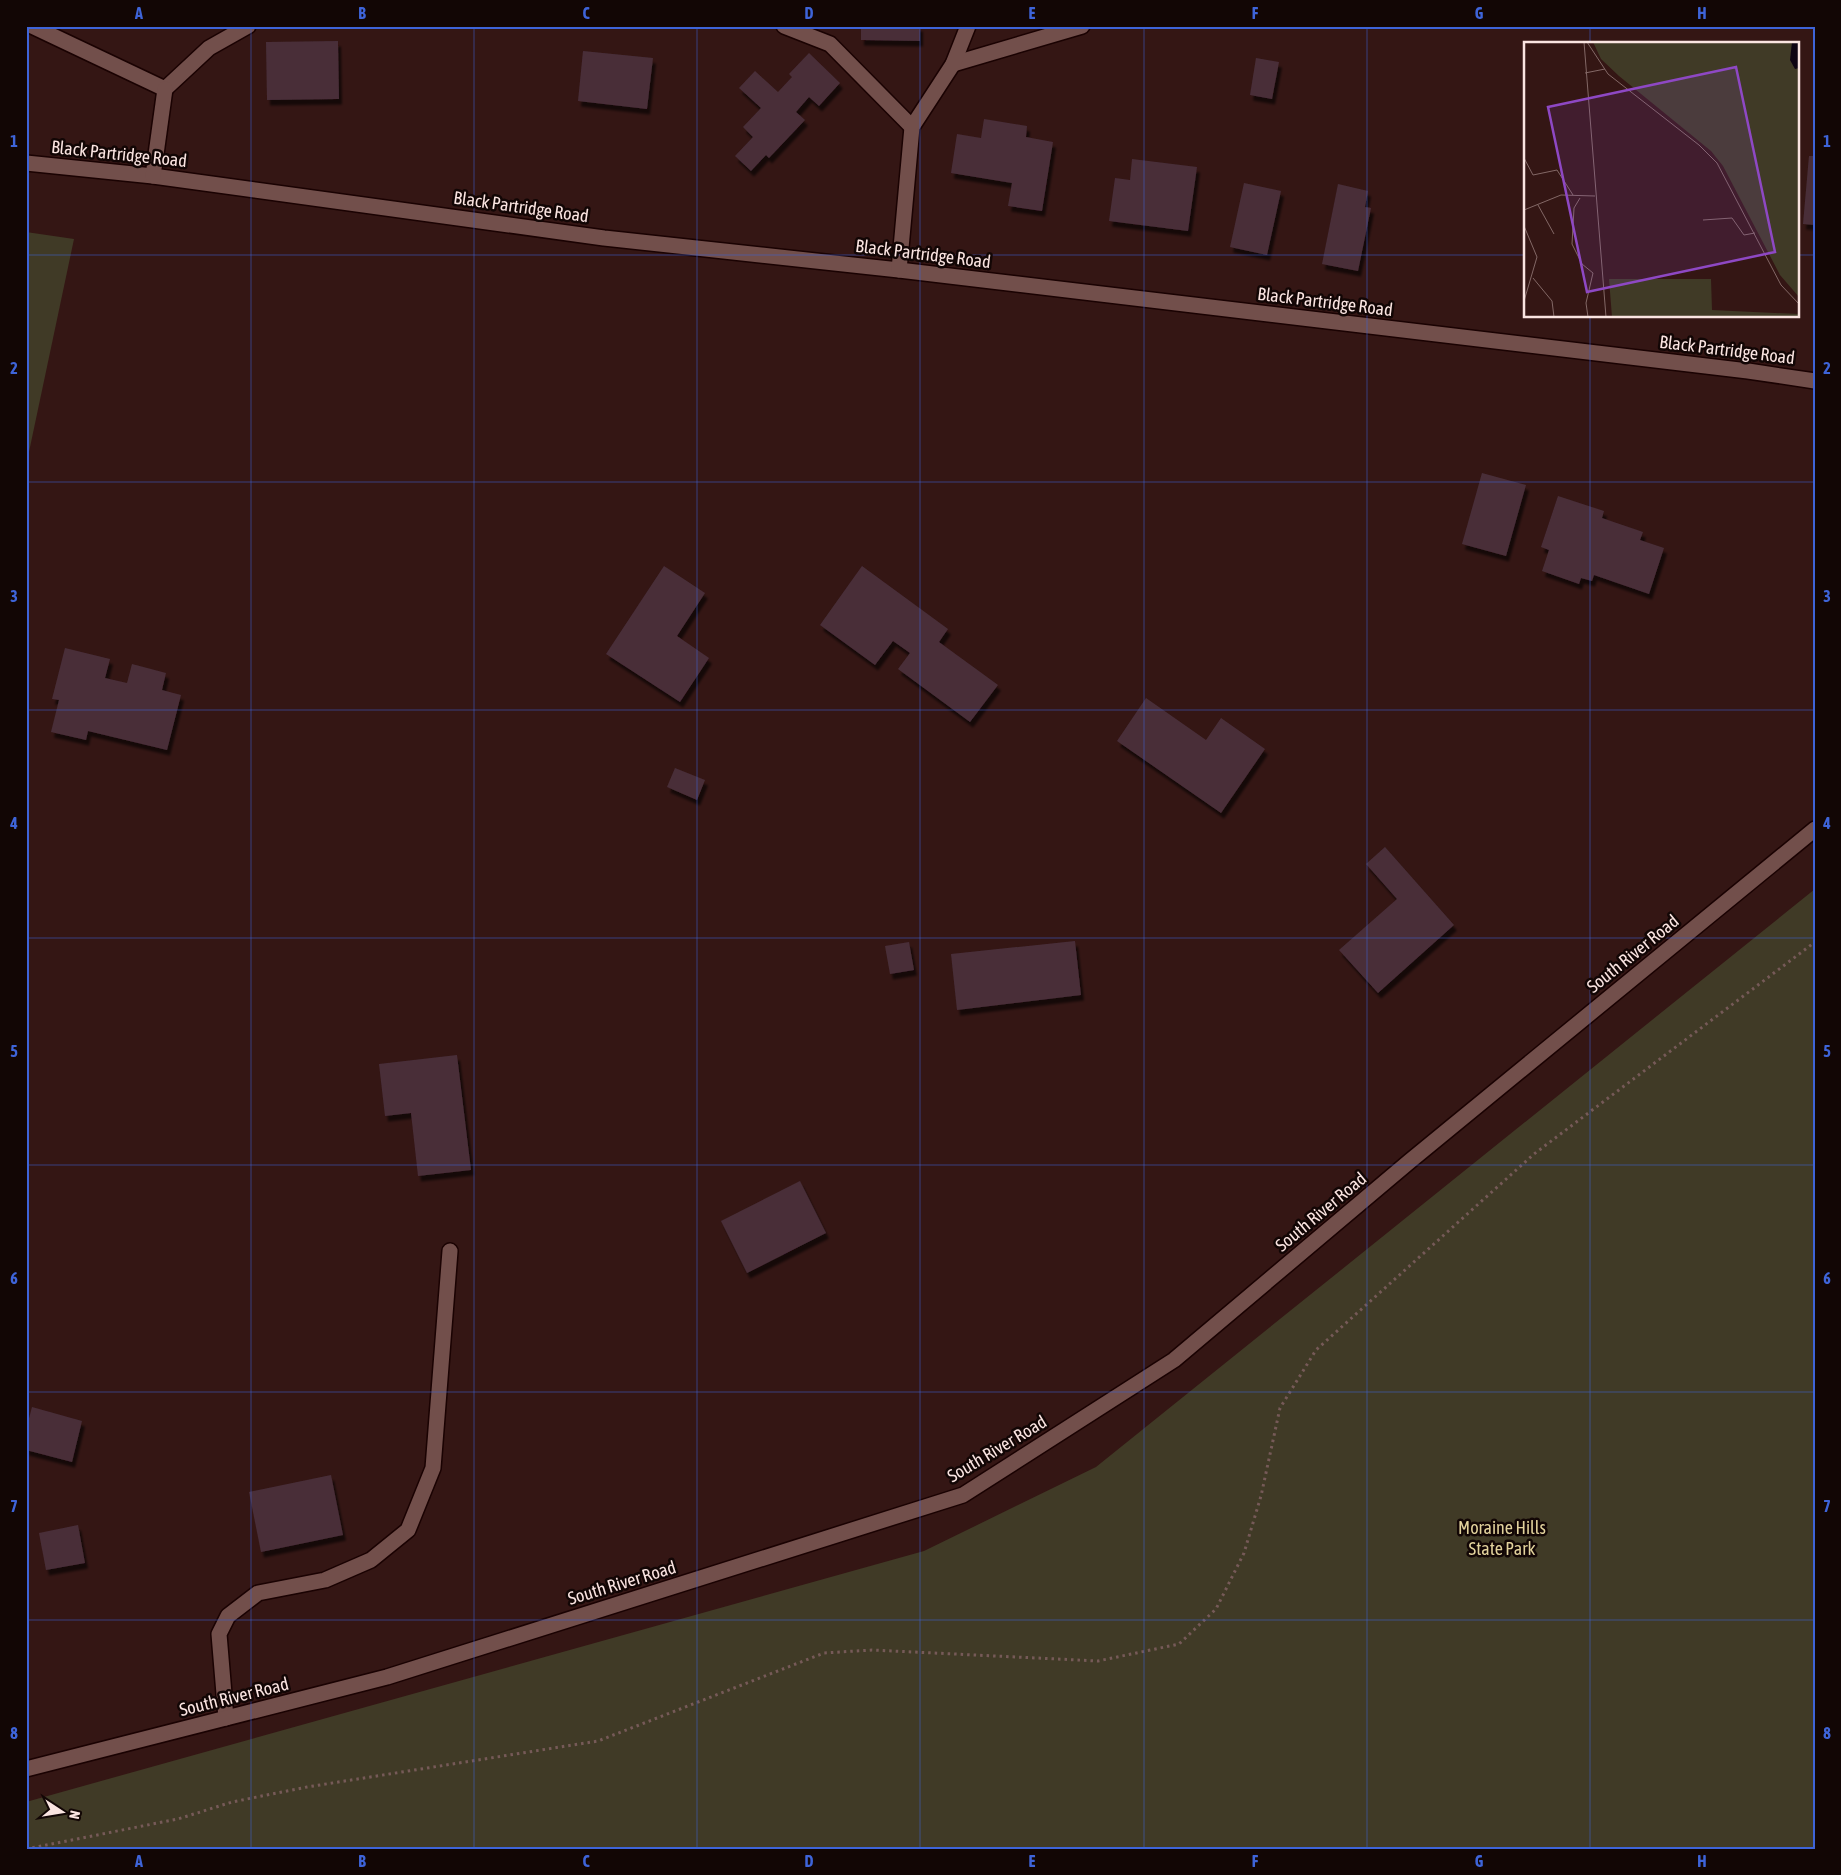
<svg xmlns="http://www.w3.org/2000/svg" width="1841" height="1875" font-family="'Asap Condensed',sans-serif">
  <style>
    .green { fill: #403a26 }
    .building { fill: #482e39; filter: url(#shadow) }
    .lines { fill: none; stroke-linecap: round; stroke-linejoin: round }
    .minor-casing { stroke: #1a0202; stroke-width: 18 }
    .path { stroke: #765a58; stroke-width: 3; stroke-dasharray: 2.5 4; stroke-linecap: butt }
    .minor { stroke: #724f4b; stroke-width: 15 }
    .grid { fill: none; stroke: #3e64d9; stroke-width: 1; stroke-opacity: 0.55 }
    .labels { text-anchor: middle; stroke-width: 5; stroke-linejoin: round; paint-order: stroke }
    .street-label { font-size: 18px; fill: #fae4e1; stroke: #120605 }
    .park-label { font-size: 18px; fill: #e2d29c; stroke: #120605 }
    .inset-road { fill: none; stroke: #836866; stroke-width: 1 }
    .view { fill: #8e48c4; fill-opacity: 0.15; stroke: #8e48c4; stroke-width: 2.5 }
    .inset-edge { fill: none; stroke: #fae4e1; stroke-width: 2.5 }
    .neatline { fill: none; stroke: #3e64d9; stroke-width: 2 }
    .grid-label { font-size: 16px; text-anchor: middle; font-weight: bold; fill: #3e64d9 }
  </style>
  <defs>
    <filter id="shadow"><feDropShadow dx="3" dy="5.5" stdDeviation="1" flood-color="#0009"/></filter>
  </defs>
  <rect width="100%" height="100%" fill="#341614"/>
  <g class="green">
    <path d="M26,232l48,7 -48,227z"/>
    <path d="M1815,889v960h-1789v-47l898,-251 172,-84z"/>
  </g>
  <g class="building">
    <path d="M861,26h59v15l-59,-1z"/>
    <path d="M338,41l1,58 -72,1 -1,-58z"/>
    <path d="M583,51l70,7 -6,51 -69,-8z"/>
    <path d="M809,53l31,30 -21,23 -10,-9 -13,15 9,8 -36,38 -3,-3 -15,16 -16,-15 18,-19 -10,-10 18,-19 -22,-20 16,-17 23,21 14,-15 -3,-3z"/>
    <path d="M1256,58l23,4 -7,37 -22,-4z"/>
    <path d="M984,119l43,7 -1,11 27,5 -11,69 -34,-5 4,-23 -61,-10 6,-39 24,4z"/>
    <path d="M1809,156h6v69l-12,-1z"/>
    <path d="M1132,159l65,8 -9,64 -79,-10 6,-43 15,2z"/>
    <path d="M1244,183l37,8 -14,64 -37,-8z"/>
    <path d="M1338,184l30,7 -3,16 6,1 -13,63 -36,-7z"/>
    <path d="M1482,473l44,12 -20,71 -44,-12z"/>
    <path d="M1558,496l46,15 -2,7 41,14 -3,8 24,8 -15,46 -55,-19 -2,6 -11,-3 -2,6 -37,-13 7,-21 -8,-3z"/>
    <path d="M664,566l41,27 -28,43 32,22 -29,44 -74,-48z"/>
    <path d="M862,566l86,63 -9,13 59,43 -28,37 -72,-53 12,-16 -17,-12 -18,24 -55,-40z"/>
    <path d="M65,648l45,11 -5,19 22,5 5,-19 34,9 -4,17 19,5 -14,55 -79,-19 -2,9 -35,-8 8,-32 -7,-1z"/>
    <path d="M1146,698l60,42 15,-22 44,31 -44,64 -104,-72z"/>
    <path d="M675,768l30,12 -8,20 -30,-13z"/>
    <path d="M1385,847l69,78 -76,68 -39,-43 58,-51 -31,-35z"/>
    <path d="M1075,941l6,54 -124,15 -6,-56z"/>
    <path d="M909,942l5,28 -24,4 -5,-28z"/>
    <path d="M457,1055l14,115 -53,6 -7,-63 -26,3 -6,-52z"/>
    <path d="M800,1181l26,52 -79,40 -26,-52z"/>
    <path d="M32,1407l50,14 -10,41 -46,-12v-20z"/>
    <path d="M331,1475l12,60 -82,17 -12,-60z"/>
    <path d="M78,1525l7,38 -39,7 -7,-37z"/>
  </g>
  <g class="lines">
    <g class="minor-casing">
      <g id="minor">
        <path d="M32,26l133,63 44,-41 39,-22"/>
        <path d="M784,26l46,18 82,83"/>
        <path d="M953,64l129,-38"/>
        <path d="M26,163l127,13 451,62 295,32 849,101 67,10"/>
        <path d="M153,176l12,-87"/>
        <path d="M899,270l13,-143 41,-63 15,-38"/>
        <path d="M226,1718l-7,-84 9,-18 30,-23 67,-13 46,-20 37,-30 25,-62 17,-217"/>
        <path d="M26,1769l361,-92 576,-182 211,-135 236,-199 405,-332"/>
      </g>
    </g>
    <path class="path" d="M26,1849l152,-30 54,-17 75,-15 291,-46 226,-88 48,-3 226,11 81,-17 37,-35 28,-56 17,-57 19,-88 36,-58 218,-196 281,-212"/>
    <use href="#minor" class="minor"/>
  </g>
  <path class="grid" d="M251,26v1823M474,26v1823M697,26v1823M920,26v1823M1144,26v1823M1367,26v1823M1590,26v18M26,255h1499M1797,255h18M1590,316v1533M26,482h1789M26,710h1789M26,938h1789M26,1165h1789M26,1392h1789M26,1620h1789"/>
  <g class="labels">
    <g class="street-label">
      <text transform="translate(119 154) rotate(6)" y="6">Black Partridge Road</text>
      <text transform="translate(521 207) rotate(8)" y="6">Black Partridge Road</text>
      <text transform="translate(923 254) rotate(7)" y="6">Black Partridge Road</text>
      <text transform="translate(1325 302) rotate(7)" y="6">Black Partridge Road</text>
      <text transform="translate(1727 350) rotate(7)" y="6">Black Partridge Road</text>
      <text transform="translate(1633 954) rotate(-39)" y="6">South River Road</text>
      <text transform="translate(1321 1212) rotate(-40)" y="6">South River Road</text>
      <text transform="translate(997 1449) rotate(-31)" y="6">South River Road</text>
      <text transform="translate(622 1583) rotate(-17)" y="6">South River Road</text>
      <text transform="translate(234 1697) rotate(-14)" y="6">South River Road</text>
    </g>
    <g class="park-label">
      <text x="1502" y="1534">Moraine Hills<tspan x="1502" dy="21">State Park</tspan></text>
    </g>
  </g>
  <g transform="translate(1524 42)">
    <rect width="275" height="275" fill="#341614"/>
    <path d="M69,0h206v255l-19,-22 -57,-109 -12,-15 -92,-75 -18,-17zM85,237h102l1,31 87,4v3h-187z" fill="#403a26"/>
    <path d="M268,0h7v26l-4,1 -5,-9z" fill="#0e0312"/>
    <path class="inset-road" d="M60,0l22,275M63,0l21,32 91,71 18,18 64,122 18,19M61,31l20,-4M0,116l9,17 24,-5 16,25M56,156l-6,10 -2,36 10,20 11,9 -7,30 2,14M14,163l16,29M0,168l37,-15 34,1M179,178l29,-2 12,17 11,-2M0,184l13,31 -13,44M9,236l19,23 2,16"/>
    <path class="view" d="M212,25l39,185 -188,40 -39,-185z"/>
    <rect width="275" height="275" class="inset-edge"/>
  </g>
  <rect width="1841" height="1875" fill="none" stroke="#120605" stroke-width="55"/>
  <g transform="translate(62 1812) rotate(102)" stroke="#120605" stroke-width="4" paint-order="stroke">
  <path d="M0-4L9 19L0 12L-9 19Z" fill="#fae4e1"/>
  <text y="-8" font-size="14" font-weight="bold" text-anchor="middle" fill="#fae4e1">N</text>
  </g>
  <rect x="28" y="28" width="1786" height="1820" class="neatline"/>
  <g class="grid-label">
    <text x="139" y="19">A</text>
    <text x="362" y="19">B</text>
    <text x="586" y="19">C</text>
    <text x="809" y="19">D</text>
    <text x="1032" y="19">E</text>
    <text x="1255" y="19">F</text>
    <text x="1479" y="19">G</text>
    <text x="1702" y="19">H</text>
    <text x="14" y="147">1</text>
    <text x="1827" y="147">1</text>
    <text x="14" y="374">2</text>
    <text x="1827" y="374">2</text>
    <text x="14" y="602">3</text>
    <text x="1827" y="602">3</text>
    <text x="14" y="829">4</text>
    <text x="1827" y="829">4</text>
    <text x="14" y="1057">5</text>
    <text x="1827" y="1057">5</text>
    <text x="14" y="1284">6</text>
    <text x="1827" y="1284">6</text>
    <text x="14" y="1512">7</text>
    <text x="1827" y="1512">7</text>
    <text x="14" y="1739">8</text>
    <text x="1827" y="1739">8</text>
    <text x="139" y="1867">A</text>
    <text x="362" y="1867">B</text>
    <text x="586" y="1867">C</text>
    <text x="809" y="1867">D</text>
    <text x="1032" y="1867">E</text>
    <text x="1255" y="1867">F</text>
    <text x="1479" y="1867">G</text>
    <text x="1702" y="1867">H</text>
  </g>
</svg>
